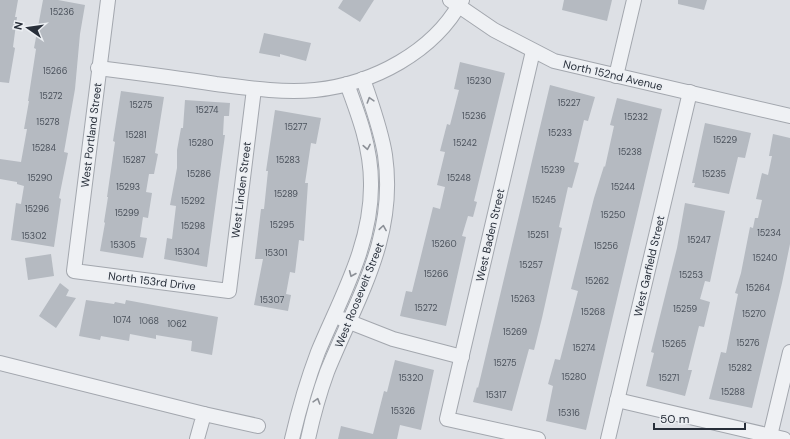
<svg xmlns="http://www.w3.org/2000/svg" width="790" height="439" font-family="'DM Sans',sans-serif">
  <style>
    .building { fill: #b5bac1 }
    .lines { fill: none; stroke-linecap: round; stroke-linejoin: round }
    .minor-casing { stroke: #a3a7ae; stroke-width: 16 }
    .minor { stroke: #eff1f4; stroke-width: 14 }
    .oneway { stroke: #8c9097 }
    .labels { text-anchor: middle; stroke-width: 3; stroke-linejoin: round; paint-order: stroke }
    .number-label { font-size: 9px; fill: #4b525c }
    .street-label { font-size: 11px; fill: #282f3a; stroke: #eceff3 }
  </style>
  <rect width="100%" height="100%" fill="#dde0e5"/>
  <g class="building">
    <path d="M0,0h18l-3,17h2l-4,30 2,1 -6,35 -9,-1z"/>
    <path d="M43,0h15l27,5 -5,29 -5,55 -11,63 4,1 -9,45 2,1 -7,48 -43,-7 5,-37 5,1 3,-18 -7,-2v-2l-17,-3v-20l21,3 6,-33h-3l5,-28h-1l8,-52 -2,-1z"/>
    <path d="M343,0h31l-14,22 -22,-14z"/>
    <path d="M564,0h48l-5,21 -45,-11z"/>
    <path d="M678,0h29l-3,10 -26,-6z"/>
    <path d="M264,33l47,10 -5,18 -26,-7v3l-21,-4z"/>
    <path d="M460,62l45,11 -31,128 3,1 -4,15 -5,-1 -6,20 4,1 -20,89 -46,-10 6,-25 6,1 21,-85 7,2 5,-22 -8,-2 8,-33 -5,-1 7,-27 3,1 9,-35 -5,-1z"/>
    <path d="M550,85l45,12 -7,24 -4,-1 -10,42 5,1 -7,25 -4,-1 -9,40 3,1 -20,90 -8,32 -5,-1 -17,62 -39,-9 4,-15 1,1z"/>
    <path d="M121,91l43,6 -9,56 3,1 -4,20h-5l-3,18 6,1 -4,25 -5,-1 -3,20 7,1 -4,20 -43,-7 5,-28 -1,-1 4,-25h-1l8,-55 -2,-1z"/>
    <path d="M617,98l45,11 -76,321 -40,-9 7,-35 -5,-2 7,-25 5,1 18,-69 -7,-2 23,-91 10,-32 1,1 9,-41 -4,-1z"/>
    <path d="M185,100l45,3 -1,13h-5l-1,19h2l-18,132 -43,-8 3,-21 5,1 4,-33 -6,-1 7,-37v-18l4,-22h2z"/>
    <path d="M275,110l46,8 -5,26 -5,-1 -6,40h3l-4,58 -5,-1 -4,33 -5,-1 -4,22 5,1 -3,16 -34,-6 9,-46h-8l6,-50h3l4,-38h-2z"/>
    <path d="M705,123l46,10 -6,25 -7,-1 -9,37 -35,-7 1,-4h-3z"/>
    <path d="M773,134l17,4v106l-8,39 -30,125 -43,-9 12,-47 5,1 12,-59 -3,-1 6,-20 9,-46 3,1 2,-10h3l4,-18 -6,-1 6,-26 6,2 4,-19h-3z"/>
    <path d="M685,203l40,8 -15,71 -5,-1 -5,18 10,3 -6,25 -5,-1 -11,44h4l-7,26 -39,-10 8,-33 -3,-1 26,-104z"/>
    <path d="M51,254l3,22 -26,4 -3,-22z"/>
    <path d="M60,283l9,7 -3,6 10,2 -20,30 -17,-12z"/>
    <path d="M86,300l28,4 1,-2 10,2 1,-4 92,17 -6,38 -21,-4 1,-10 -36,-6v4l-26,-5 -1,7 -28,-5 -1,4 -21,-4z"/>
    <path d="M395,360l39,10 -13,60 -21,-5 -3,14h-59l3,-13 32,8 11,-43 3,1z"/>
  </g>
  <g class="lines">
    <g class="minor-casing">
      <g id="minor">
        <path d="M108,0l-34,271 155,20 25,-202"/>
        <path d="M450,0l44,30 60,31 236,55"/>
        <path d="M533,51l-86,368 91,20"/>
        <path d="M98,68c40,5 79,10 118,16 32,4 66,9 99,6 58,-6 119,-38 147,-90"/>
        <path d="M616,76l18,-76"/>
        <path d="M342,319l51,20 69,18"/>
        <path d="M0,363l204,51 -7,25"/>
        <path d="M617,400l167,39"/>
        <path d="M204,414l54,12"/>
        <path d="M770,436l20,-84"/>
        <path d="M292,439c7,-30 15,-58 26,-87 23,-55 54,-108 53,-169 0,-35 -12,-67 -24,-99"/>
        <path d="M308,439c5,-23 11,-45 19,-67 30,-74 70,-134 58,-217 -4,-26 -14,-52 -22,-76"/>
        <path d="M608,439l82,-347"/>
      </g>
    </g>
    <use href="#minor" class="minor"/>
  </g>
  <defs><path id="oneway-chevron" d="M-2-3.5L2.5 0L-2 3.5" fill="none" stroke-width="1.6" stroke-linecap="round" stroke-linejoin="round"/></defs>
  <g class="oneway">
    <use href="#oneway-chevron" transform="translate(370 100) rotate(-107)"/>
    <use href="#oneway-chevron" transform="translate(367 147) rotate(80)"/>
    <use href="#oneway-chevron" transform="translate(383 228) rotate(-81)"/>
    <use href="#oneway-chevron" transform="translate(352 274) rotate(113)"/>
    <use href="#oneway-chevron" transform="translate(317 401) rotate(-73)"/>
  </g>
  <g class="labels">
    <g class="number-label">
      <text x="62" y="15">15236</text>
      <text x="55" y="74">15266</text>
      <text x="479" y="84">15230</text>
      <text x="51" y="99">15272</text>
      <text x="569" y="106">15227</text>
      <text x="141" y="108">15275</text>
      <text x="207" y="113">15274</text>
      <text x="474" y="119">15236</text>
      <text x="636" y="120">15232</text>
      <text x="48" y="125">15278</text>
      <text x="296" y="130">15277</text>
      <text x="560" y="136">15233</text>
      <text x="136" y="138">15281</text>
      <text x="725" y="143">15229</text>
      <text x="201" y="146">15280</text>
      <text x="465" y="146">15242</text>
      <text x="44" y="151">15284</text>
      <text x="630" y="155">15238</text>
      <text x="134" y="163">15287</text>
      <text x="288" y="163">15283</text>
      <text x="553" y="173">15239</text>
      <text x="199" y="177">15286</text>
      <text x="714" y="177">15235</text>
      <text x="40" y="181">15290</text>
      <text x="459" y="181">15248</text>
      <text x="128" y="190">15293</text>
      <text x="623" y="190">15244</text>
      <text x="286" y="197">15289</text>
      <text x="544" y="203">15245</text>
      <text x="193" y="204">15292</text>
      <text x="37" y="212">15296</text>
      <text x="127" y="216">15299</text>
      <text x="613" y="218">15250</text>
      <text x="282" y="228">15295</text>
      <text x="193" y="229">15298</text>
      <text x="769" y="236">15234</text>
      <text x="538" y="238">15251</text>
      <text x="34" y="239">15302</text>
      <text x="699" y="243">15247</text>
      <text x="444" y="247">15260</text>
      <text x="123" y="248">15305</text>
      <text x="606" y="249">15256</text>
      <text x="187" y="255">15304</text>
      <text x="276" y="256">15301</text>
      <text x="765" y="261">15240</text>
      <text x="531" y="268">15257</text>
      <text x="436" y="277">15266</text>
      <text x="691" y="278">15253</text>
      <text x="597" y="284">15262</text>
      <text x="758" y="291">15264</text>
      <text x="523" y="302">15263</text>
      <text x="272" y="303">15307</text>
      <text x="426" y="311">15272</text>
      <text x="685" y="312">15259</text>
      <text x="593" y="315">15268</text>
      <text x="754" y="317">15270</text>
      <text x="122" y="323">1074</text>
      <text x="149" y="324">1068</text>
      <text x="177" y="327">1062</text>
      <text x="515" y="335">15269</text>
      <text x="748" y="346">15276</text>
      <text x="674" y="347">15265</text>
      <text x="584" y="351">15274</text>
      <text x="505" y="366">15275</text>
      <text x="740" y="371">15282</text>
      <text x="574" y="380">15280</text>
      <text x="411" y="381">15320</text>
      <text x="669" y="381">15271</text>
      <text x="733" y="395">15288</text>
      <text x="496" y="398">15317</text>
      <text x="403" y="414">15326</text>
      <text x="569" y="416">15316</text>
    </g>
    <g class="street-label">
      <text transform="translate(613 75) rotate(13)" y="4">North 152nd Avenue</text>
      <text transform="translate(91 135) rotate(-83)" y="4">West Portland Street</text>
      <text transform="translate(241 190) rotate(-83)" y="4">West Linden Street</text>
      <text transform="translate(490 235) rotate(-77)" y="4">West Baden Street</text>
      <text transform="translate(649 266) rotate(-77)" y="4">West Garfield Street</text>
      <text transform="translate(152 281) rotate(7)" y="4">North 153rd Drive</text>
      <text transform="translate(359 295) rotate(-68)" y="4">West Roosevelt Street</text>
    </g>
  </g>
  <g transform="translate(28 28) rotate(283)" stroke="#eceff3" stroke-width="3" paint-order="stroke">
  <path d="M0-3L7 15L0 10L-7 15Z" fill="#282f3a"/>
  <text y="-6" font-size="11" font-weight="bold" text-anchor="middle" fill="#282f3a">N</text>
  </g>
  <path d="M654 423v6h91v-6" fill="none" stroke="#282f3a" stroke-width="2"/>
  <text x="660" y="423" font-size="12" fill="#282f3a" stroke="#eceff3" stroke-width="3" paint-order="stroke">50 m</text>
</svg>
